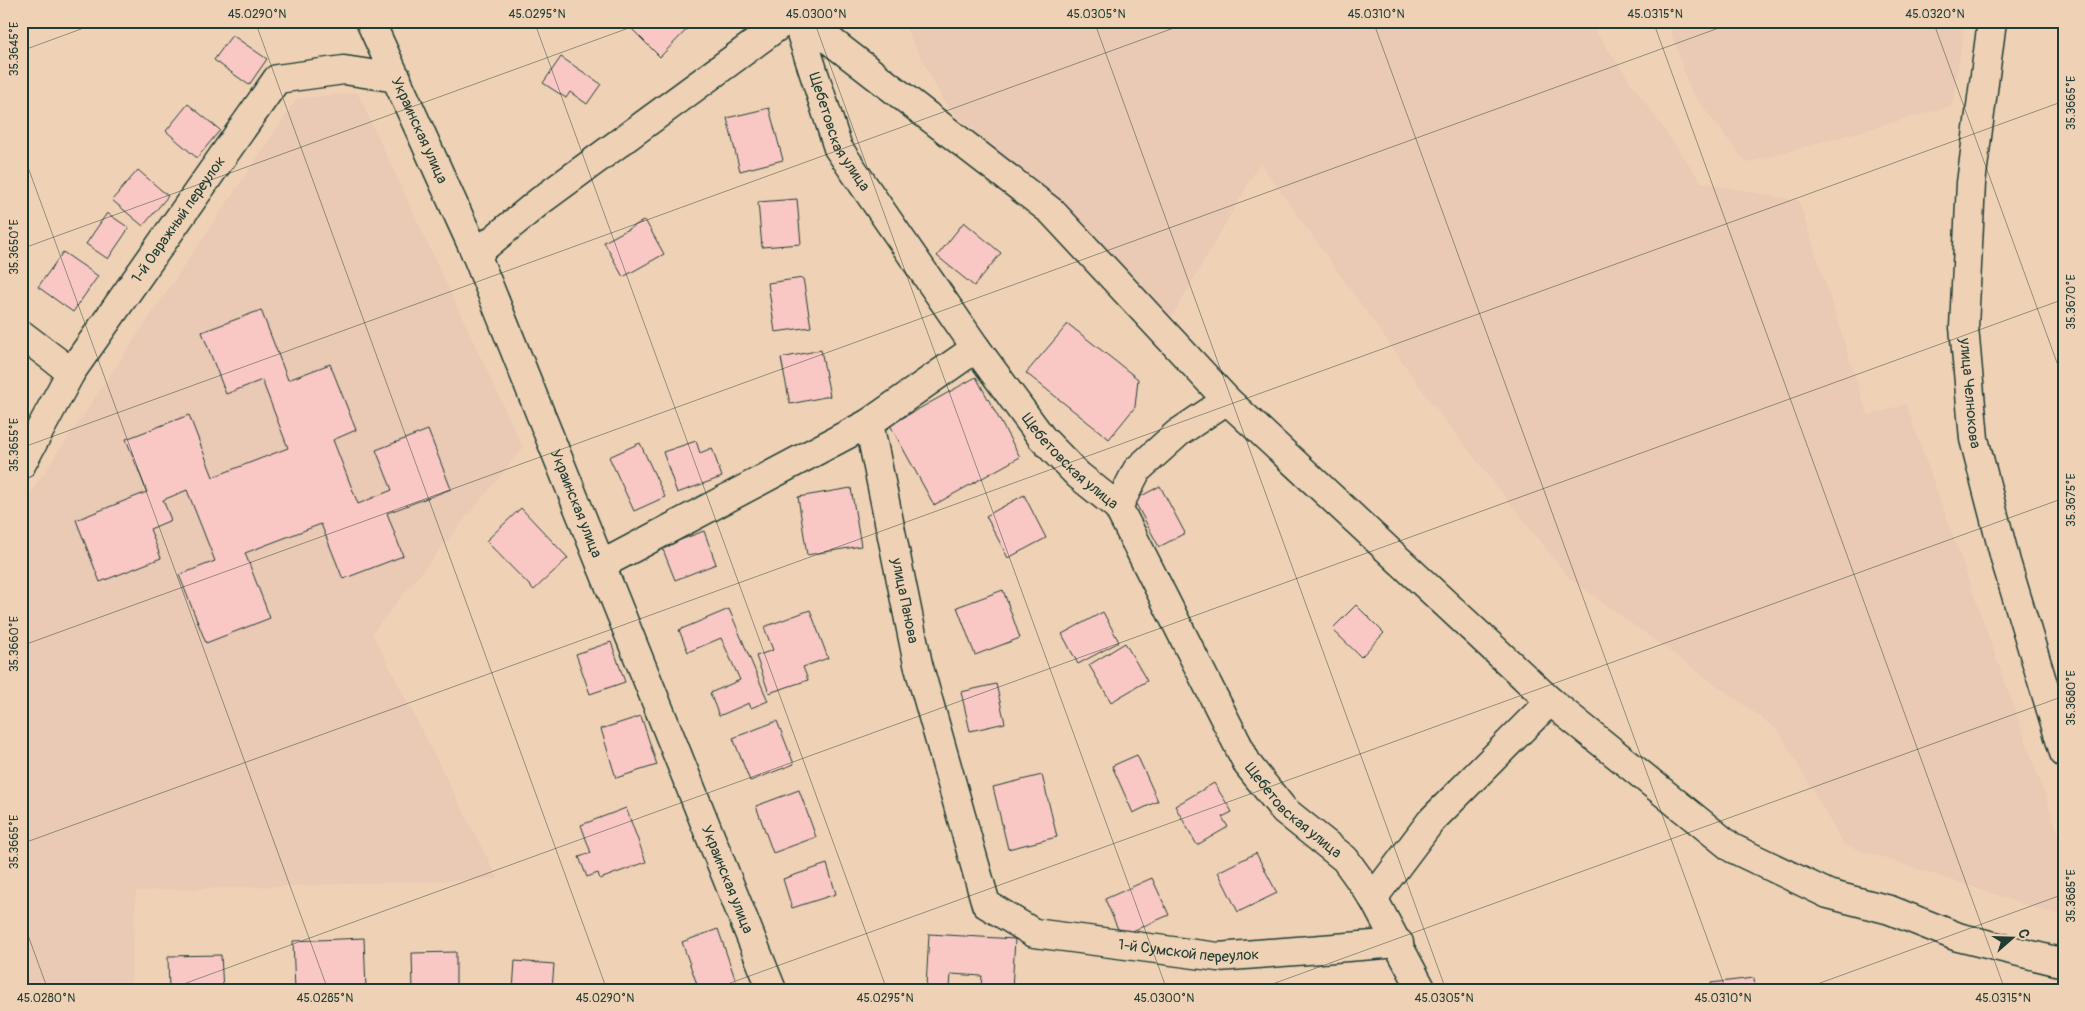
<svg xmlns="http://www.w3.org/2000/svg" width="2085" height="1011" font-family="Pangolin,sans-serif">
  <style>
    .built { fill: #eac9b5 }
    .building { fill: #f9c8c4; stroke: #1f3d34 }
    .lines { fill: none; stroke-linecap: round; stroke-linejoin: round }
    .minor-casing { stroke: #1f3d34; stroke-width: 31 }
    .major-casing { stroke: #1f3d34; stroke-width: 31 }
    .minor { stroke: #efd2b6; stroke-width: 28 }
    .major { stroke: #efd2b6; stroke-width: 28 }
    .ticks { fill: none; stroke: #1f3d34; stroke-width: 1; stroke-opacity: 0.45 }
    .labels { text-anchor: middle; stroke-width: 5; stroke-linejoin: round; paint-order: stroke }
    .street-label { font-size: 15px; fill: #1f3d34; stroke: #efd2b6 }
    .neatline { fill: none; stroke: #1f3d34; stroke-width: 2 }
    .ticks-label { font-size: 12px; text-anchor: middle; fill: #1f3d34 }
  </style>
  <rect width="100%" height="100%" fill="#efd2b6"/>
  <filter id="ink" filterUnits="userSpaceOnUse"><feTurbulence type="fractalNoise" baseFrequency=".02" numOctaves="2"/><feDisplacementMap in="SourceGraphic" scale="10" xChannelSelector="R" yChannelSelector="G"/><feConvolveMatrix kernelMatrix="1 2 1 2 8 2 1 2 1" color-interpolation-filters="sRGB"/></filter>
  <g filter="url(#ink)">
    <g class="built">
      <path d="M902,21h686l113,161 98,19 69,215 38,-12 158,444v69l-220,-72 -66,-115 -209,-152 -133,-169 -176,-246 -88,154 -227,-213z"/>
      <path d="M1667,21h298l-13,85 -206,57 -55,-72z"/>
      <path d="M357,92l166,356 -151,185 126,246 -362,12 -6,99h-109v-483l276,-408z"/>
    </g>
    <g class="building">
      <path d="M624,21h71l-35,36z"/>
      <path d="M232,35l35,24 -18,26 -35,-25z"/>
      <path d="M561,57l40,27 -14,20 -17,-12 -4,6 -23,-15z"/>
      <path d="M188,104l32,26 -23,28 -31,-27z"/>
      <path d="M769,108l14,52 -43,11 -13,-53z"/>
      <path d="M138,170l30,26 -25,30 -31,-26z"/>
      <path d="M797,199l4,45 -39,3 -4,-45z"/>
      <path d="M107,213l22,15 -21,31 -22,-15z"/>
      <path d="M645,220l19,34 -41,23 -19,-35z"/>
      <path d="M964,222l37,31 -27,33 -37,-30z"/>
      <path d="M63,252l35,24 -25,36 -35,-25z"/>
      <path d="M803,278l8,49 -36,5 -7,-49z"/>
      <path d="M261,310l27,70 42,-16 26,66 -23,10 25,64 34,-14 -16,-40 52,-20 23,59 -64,24 16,43 -60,23 -22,-55 -76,29 25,65 -64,25 -27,-68 36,-14 -28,-71 -24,10 8,20 -21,9 11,29 -61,24 -24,-62 71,-28 -21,-53 63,-24 24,62 75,-29 -26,-68 -36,14 -24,-62z"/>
      <path d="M1068,324l70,55 -3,28 -26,32 -83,-66z"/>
      <path d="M821,350l9,46 -40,8 -9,-46z"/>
      <path d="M976,377l44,80 -86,48 -44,-80z"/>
      <path d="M696,441l4,12 12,-5 10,29 -45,16 -14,-41z"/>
      <path d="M640,443l25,54 -31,14 -25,-54z"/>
      <path d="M1160,486l25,47 -26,14 -25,-47z"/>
      <path d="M851,488l10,58 -54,9 -9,-58z"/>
      <path d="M1024,495l22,43 -38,20 -22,-42z"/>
      <path d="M521,508l47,50 -34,32 -48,-49z"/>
      <path d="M704,531l12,33 -41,16 -13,-33z"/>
      <path d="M1003,590l17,48 -45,17 -18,-48z"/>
      <path d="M1356,605l28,28 -23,24 -29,-28z"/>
      <path d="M729,609l39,92 -17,7 -2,-5 -30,13 -9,-23 30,-13 -19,-42 -33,14 -9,-22z"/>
      <path d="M810,610l18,48 -25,9 5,13 -39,13 -13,-37 17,-6 -9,-23z"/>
      <path d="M1103,612l16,30 -41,22 -16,-30z"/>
      <path d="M611,642l14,40 -35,12 -14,-40z"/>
      <path d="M1125,643l22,38 -36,21 -22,-37z"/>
      <path d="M996,684l9,39 -35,8 -9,-39z"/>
      <path d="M641,716l16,49 -41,13 -15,-49z"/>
      <path d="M777,721l17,43 -44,17 -17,-43z"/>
      <path d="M1137,755l21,46 -25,12 -21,-47z"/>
      <path d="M1042,775l15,62 -49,12 -15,-62z"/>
      <path d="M1214,783l18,29 -10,5 6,10 -31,18 -22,-39z"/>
      <path d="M799,790l17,47 -43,16 -17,-47z"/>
      <path d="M626,808l20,54 -46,17 -2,-6 -11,4 -8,-20 12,-4 -10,-28z"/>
      <path d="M1256,853l21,40 -39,19 -20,-40z"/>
      <path d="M827,864l9,30 -44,14 -9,-29z"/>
      <path d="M1152,878l17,37 -48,21 -16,-37z"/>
      <path d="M718,929l21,61h-40l-17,-48z"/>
      <path d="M929,934l86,5 -3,50 -31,-2 1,-11 -31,-2 -1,14 -24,-1z"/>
      <path d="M364,938l2,52h-71l-2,-49z"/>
      <path d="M456,952v38h-43l-1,-37z"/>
      <path d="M221,955l2,35h-54l-1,-34z"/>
      <path d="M515,961l39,3 -2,26h-39z"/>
      <path d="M1754,978l1,12h-43l-1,-7z"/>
    </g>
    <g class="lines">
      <g class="minor-casing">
        <g id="minor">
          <path id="s1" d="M370,21l106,233 296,736"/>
          <path id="s2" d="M797,21l41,127 138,200 66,90 36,37 40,32 130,258 36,45 61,49 28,39 49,92"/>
          <path d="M805,21l247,191 175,188 323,301 182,147 96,46 62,16 68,27 106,26"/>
          <path d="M476,254l64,-53 245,-180"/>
          <path d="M21,334l50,38"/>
          <path id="s3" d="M976,348l-107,75 49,241 68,240 48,29 184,24 181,-14"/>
          <path id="s4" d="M21,465l50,-93 206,-293 67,-9 53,8"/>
          <path d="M1118,507l19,-37 41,-37 49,-33"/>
          <path d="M601,565l268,-142"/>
          <path d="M1373,898l58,-77 119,-120"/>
        </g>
      </g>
      <g class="major-casing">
        <g id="major">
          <path id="s5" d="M1992,21l-21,162 -7,144 10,112 32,123 58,191"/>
        </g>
      </g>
      <use href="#minor" class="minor"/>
      <use href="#major" class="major"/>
    </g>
  </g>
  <path class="ticks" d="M255,21l352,969M534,21l353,969M814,21l353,969M1094,21l352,969M1373,21l353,969M1653,21l352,969M1933,21l131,361M21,51l82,-30M21,148l307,842M21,249l627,-228M21,448l1172,-427M21,646l1717,-625M21,844l2043,-743M21,916l27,74M167,990l1897,-691M711,990l1353,-492M1256,990l808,-294M1801,990l263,-96"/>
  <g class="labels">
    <g class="street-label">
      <text dy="5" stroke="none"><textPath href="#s1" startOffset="120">Украинская улица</textPath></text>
      <text dy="5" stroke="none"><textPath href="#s2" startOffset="119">Щебетовская улица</textPath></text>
      <text dy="5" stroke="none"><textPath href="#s4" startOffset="292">1-й Овражный переулок</textPath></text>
      <text dy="5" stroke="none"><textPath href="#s5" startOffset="374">улица Челнокова</textPath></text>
      <text dy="5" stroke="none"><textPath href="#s2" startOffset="524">Щебетовская улица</textPath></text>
      <text dy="5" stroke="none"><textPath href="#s1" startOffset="525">Украинская улица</textPath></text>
      <text dy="5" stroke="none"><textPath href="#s3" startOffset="312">улица Панова</textPath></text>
      <text dy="5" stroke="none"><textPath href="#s2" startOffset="944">Щебетовская улица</textPath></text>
      <text dy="5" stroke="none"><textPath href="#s1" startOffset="930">Украинская улица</textPath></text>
      <text dy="5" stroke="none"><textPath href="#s3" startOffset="838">1-й Сумской переулок</textPath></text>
    </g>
  </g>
  <rect width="2085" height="1011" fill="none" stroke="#efd2b6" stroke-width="55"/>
  <g transform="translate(2012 938) rotate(70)" stroke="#efd2b6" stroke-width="4" paint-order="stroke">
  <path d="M0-4L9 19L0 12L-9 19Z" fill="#1f3d34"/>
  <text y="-8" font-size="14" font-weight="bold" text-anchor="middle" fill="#1f3d34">С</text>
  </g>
  <rect x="28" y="28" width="2030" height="956" class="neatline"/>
  <g class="ticks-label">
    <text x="257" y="18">45.0290°N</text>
    <text x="537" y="18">45.0295°N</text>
    <text x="816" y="18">45.0300°N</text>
    <text x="1096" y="18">45.0305°N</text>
    <text x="1376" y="18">45.0310°N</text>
    <text x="1655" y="18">45.0315°N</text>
    <text x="1935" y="18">45.0320°N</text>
    <text transform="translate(14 49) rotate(-90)" y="4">35.3645°E</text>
    <text transform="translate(2071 103) rotate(-90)" y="4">35.3665°E</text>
    <text transform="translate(14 247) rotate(-90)" y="4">35.3650°E</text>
    <text transform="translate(2071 302) rotate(-90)" y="4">35.3670°E</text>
    <text transform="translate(14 445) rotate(-90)" y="4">35.3655°E</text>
    <text transform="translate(2071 500) rotate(-90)" y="4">35.3675°E</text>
    <text transform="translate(14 644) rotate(-90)" y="4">35.3660°E</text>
    <text transform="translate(2071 698) rotate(-90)" y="4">35.3680°E</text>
    <text transform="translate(14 842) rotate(-90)" y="4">35.3665°E</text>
    <text transform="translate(2071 896) rotate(-90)" y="4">35.3685°E</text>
    <text x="46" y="1002">45.0280°N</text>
    <text x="325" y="1002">45.0285°N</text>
    <text x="605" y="1002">45.0290°N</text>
    <text x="885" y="1002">45.0295°N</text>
    <text x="1164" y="1002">45.0300°N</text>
    <text x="1444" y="1002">45.0305°N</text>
    <text x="1723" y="1002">45.0310°N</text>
    <text x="2003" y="1002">45.0315°N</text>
  </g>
</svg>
